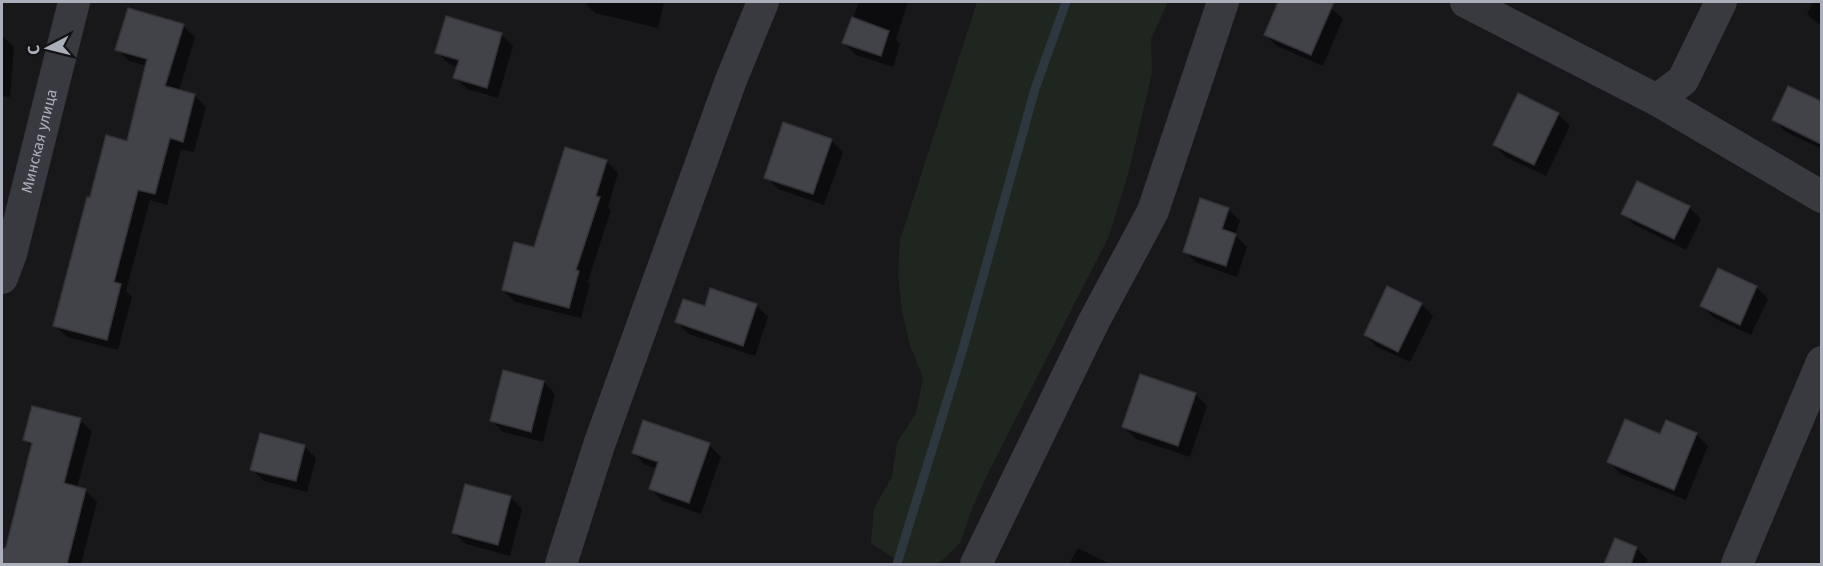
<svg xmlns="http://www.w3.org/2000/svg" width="1823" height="566" font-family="'Fira Sans',sans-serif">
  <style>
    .green { fill: #1e261f }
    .shadow { fill: #0007 }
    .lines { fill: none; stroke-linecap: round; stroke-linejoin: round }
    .stream { stroke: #2d3740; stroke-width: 9 }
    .building { fill: #424348; stroke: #323237; stroke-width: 1.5 }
    .minor { stroke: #393a40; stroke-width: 32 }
    .labels { text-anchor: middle; stroke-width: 6; stroke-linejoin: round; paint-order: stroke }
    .street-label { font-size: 15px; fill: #aaafbb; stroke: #131316 }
  </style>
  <rect width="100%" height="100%" fill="#18181b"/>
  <path class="green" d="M977,2h191l-17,37 1,34 -23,98 -20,65 -123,241 -14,32 -12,34 -22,21h-23l-16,-2 -28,-19 3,-35 18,-31 5,-34 19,-30 7,-35 -13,-33 -8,-34 -4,-37 2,-34z"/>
  <g class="shadow">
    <path d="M584,2h80l-6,26 -63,-15z"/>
    <path d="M859,2h49l-12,37 4,5 -7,23 -37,-12 -12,-12z"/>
    <path d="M1280,2h37l14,6 12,11 -20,47 -46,-20 -12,-11z"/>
    <path d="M1813,2h9v25l-15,-13z"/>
    <path d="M183,26l12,11 -16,54 15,4 12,12 -12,45 -13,-3 -14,56 -17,-5 -24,91 6,6 -14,53 -51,-13 -12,-12 36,-126 37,-56 19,-77 -18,-5 -12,-12z"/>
    <path d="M501,34l12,12 -15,52 -31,-9 -12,-12 3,-10 -9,-3 -12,-12z"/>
    <path d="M2,35l12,12 -4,50 -8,-1z"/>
    <path d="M1789,88l33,15v46l-36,-17 -12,-12z"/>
    <path d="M1558,114l12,12 -24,50 -40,-19 -12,-12z"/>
    <path d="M831,140l12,12 -19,53 -46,-16 -12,-12z"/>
    <path d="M606,161l12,12 -10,34 3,3 -23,71 2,3 -9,34 -66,-16 -12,-12z"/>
    <path d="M1689,207l12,12 -15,31 -51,-25 -12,-11z"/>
    <path d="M1228,209l12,12 -5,14 12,12 -10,30 -40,-14 -12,-11z"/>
    <path d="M1756,287l12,12 -17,36 -37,-17 -12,-12z"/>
    <path d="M1421,304l12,12 -23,46 -33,-15 -12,-12z"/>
    <path d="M756,305l12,12 -13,39 -66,-22 -12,-12 28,-14z"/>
    <path d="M504,372l40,10 11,12 -12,48 -40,-10 -12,-12z"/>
    <path d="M1195,394l12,12 -17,51 -54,-18 -12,-12z"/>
    <path d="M80,420l12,11 -15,57 8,2 12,12 -16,62h-79v-12l5,-5 26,-99 -9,-8z"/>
    <path d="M1696,434l12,12 -22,54 -65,-26 -12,-12 52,-26z"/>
    <path d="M709,445l12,12 -20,57 -38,-13 -12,-12 7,-20 -13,-4 -11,-12z"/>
    <path d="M304,446l12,12 -9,34 -43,-11 -12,-12z"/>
    <path d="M510,497l12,12 -12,47 -44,-12 -12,-11z"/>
    <path d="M1616,540l20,8 12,12 -2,4h-40z"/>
    <path d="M1078,548l32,16h-41z"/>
  </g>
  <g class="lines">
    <path class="stream" d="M897,564l65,-212 73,-263 31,-87"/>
  </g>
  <g class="building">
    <path d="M1278,2h56l-23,53 -47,-20z"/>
    <path d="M128,8l56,16 -19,62 30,8 -12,48 -13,-4 -15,56 -17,-4 -24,92 7,2 -14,56 -54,-14 34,-129h3l16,-62 21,6 20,-82 -32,-9z"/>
    <path d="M446,16l56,17 -15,55 -34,-10 6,-18 -24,-7z"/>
    <path d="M852,17l37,14 -8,25 -39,-13z"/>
    <path d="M1788,86l33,15v43l-49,-24z"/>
    <path d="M1518,93l41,20 -25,52 -41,-20z"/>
    <path d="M783,122l49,17 -19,55 -49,-16z"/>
    <path d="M565,147l42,13 -11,36 4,1 -24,73 3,1 -10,37 -67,-18 12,-48 20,5z"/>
    <path d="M1637,181l53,25 -16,33 -53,-25z"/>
    <path d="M1200,198l29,10 -7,21 14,5 -10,32 -43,-14z"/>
    <path d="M1718,268l39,18 -17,39 -40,-19z"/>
    <path d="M1387,286l35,17 -24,49 -34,-17z"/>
    <path d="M710,288l47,16 -14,42 -68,-24 8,-23 22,7z"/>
    <path d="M503,370l41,11 -13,51 -41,-11z"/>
    <path d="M1140,374l56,19 -18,53 -56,-19z"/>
    <path d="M32,406l49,12 -17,65 22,6 -19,75h-65v-14l4,-3 26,-104 -9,-3z"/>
    <path d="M1625,419l35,15 6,-14 31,13 -23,57 -67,-28z"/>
    <path d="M643,420l67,23 -21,60 -40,-14 9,-27 -26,-9z"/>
    <path d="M260,433l45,12 -9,36 -46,-11z"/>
    <path d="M465,484l46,12 -13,49 -46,-12z"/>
    <path d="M1615,538l22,9 -6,17h-27z"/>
  </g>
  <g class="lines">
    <g class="minor">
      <path d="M1466,2l191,98 26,-20 38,-78"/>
      <path d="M1657,100l165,97"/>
      <path id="s1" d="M2,278l9,-24 63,-252"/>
      <path d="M561,564l38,-119 132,-365 32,-78"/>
      <path d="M976,564l117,-241 60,-112 70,-209"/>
      <path d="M1737,564l85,-202"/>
    </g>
  </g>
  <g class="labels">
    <g class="street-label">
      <text dy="5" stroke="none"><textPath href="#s1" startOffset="142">Минская улица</textPath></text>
    </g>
  </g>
  <rect width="1823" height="566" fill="none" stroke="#aaafbb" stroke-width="6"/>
  <g transform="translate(48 48) rotate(263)" stroke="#131316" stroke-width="4.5" paint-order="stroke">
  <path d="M0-4.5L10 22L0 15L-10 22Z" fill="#aaafbb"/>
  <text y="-9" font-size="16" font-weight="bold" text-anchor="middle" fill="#aaafbb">С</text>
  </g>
</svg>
